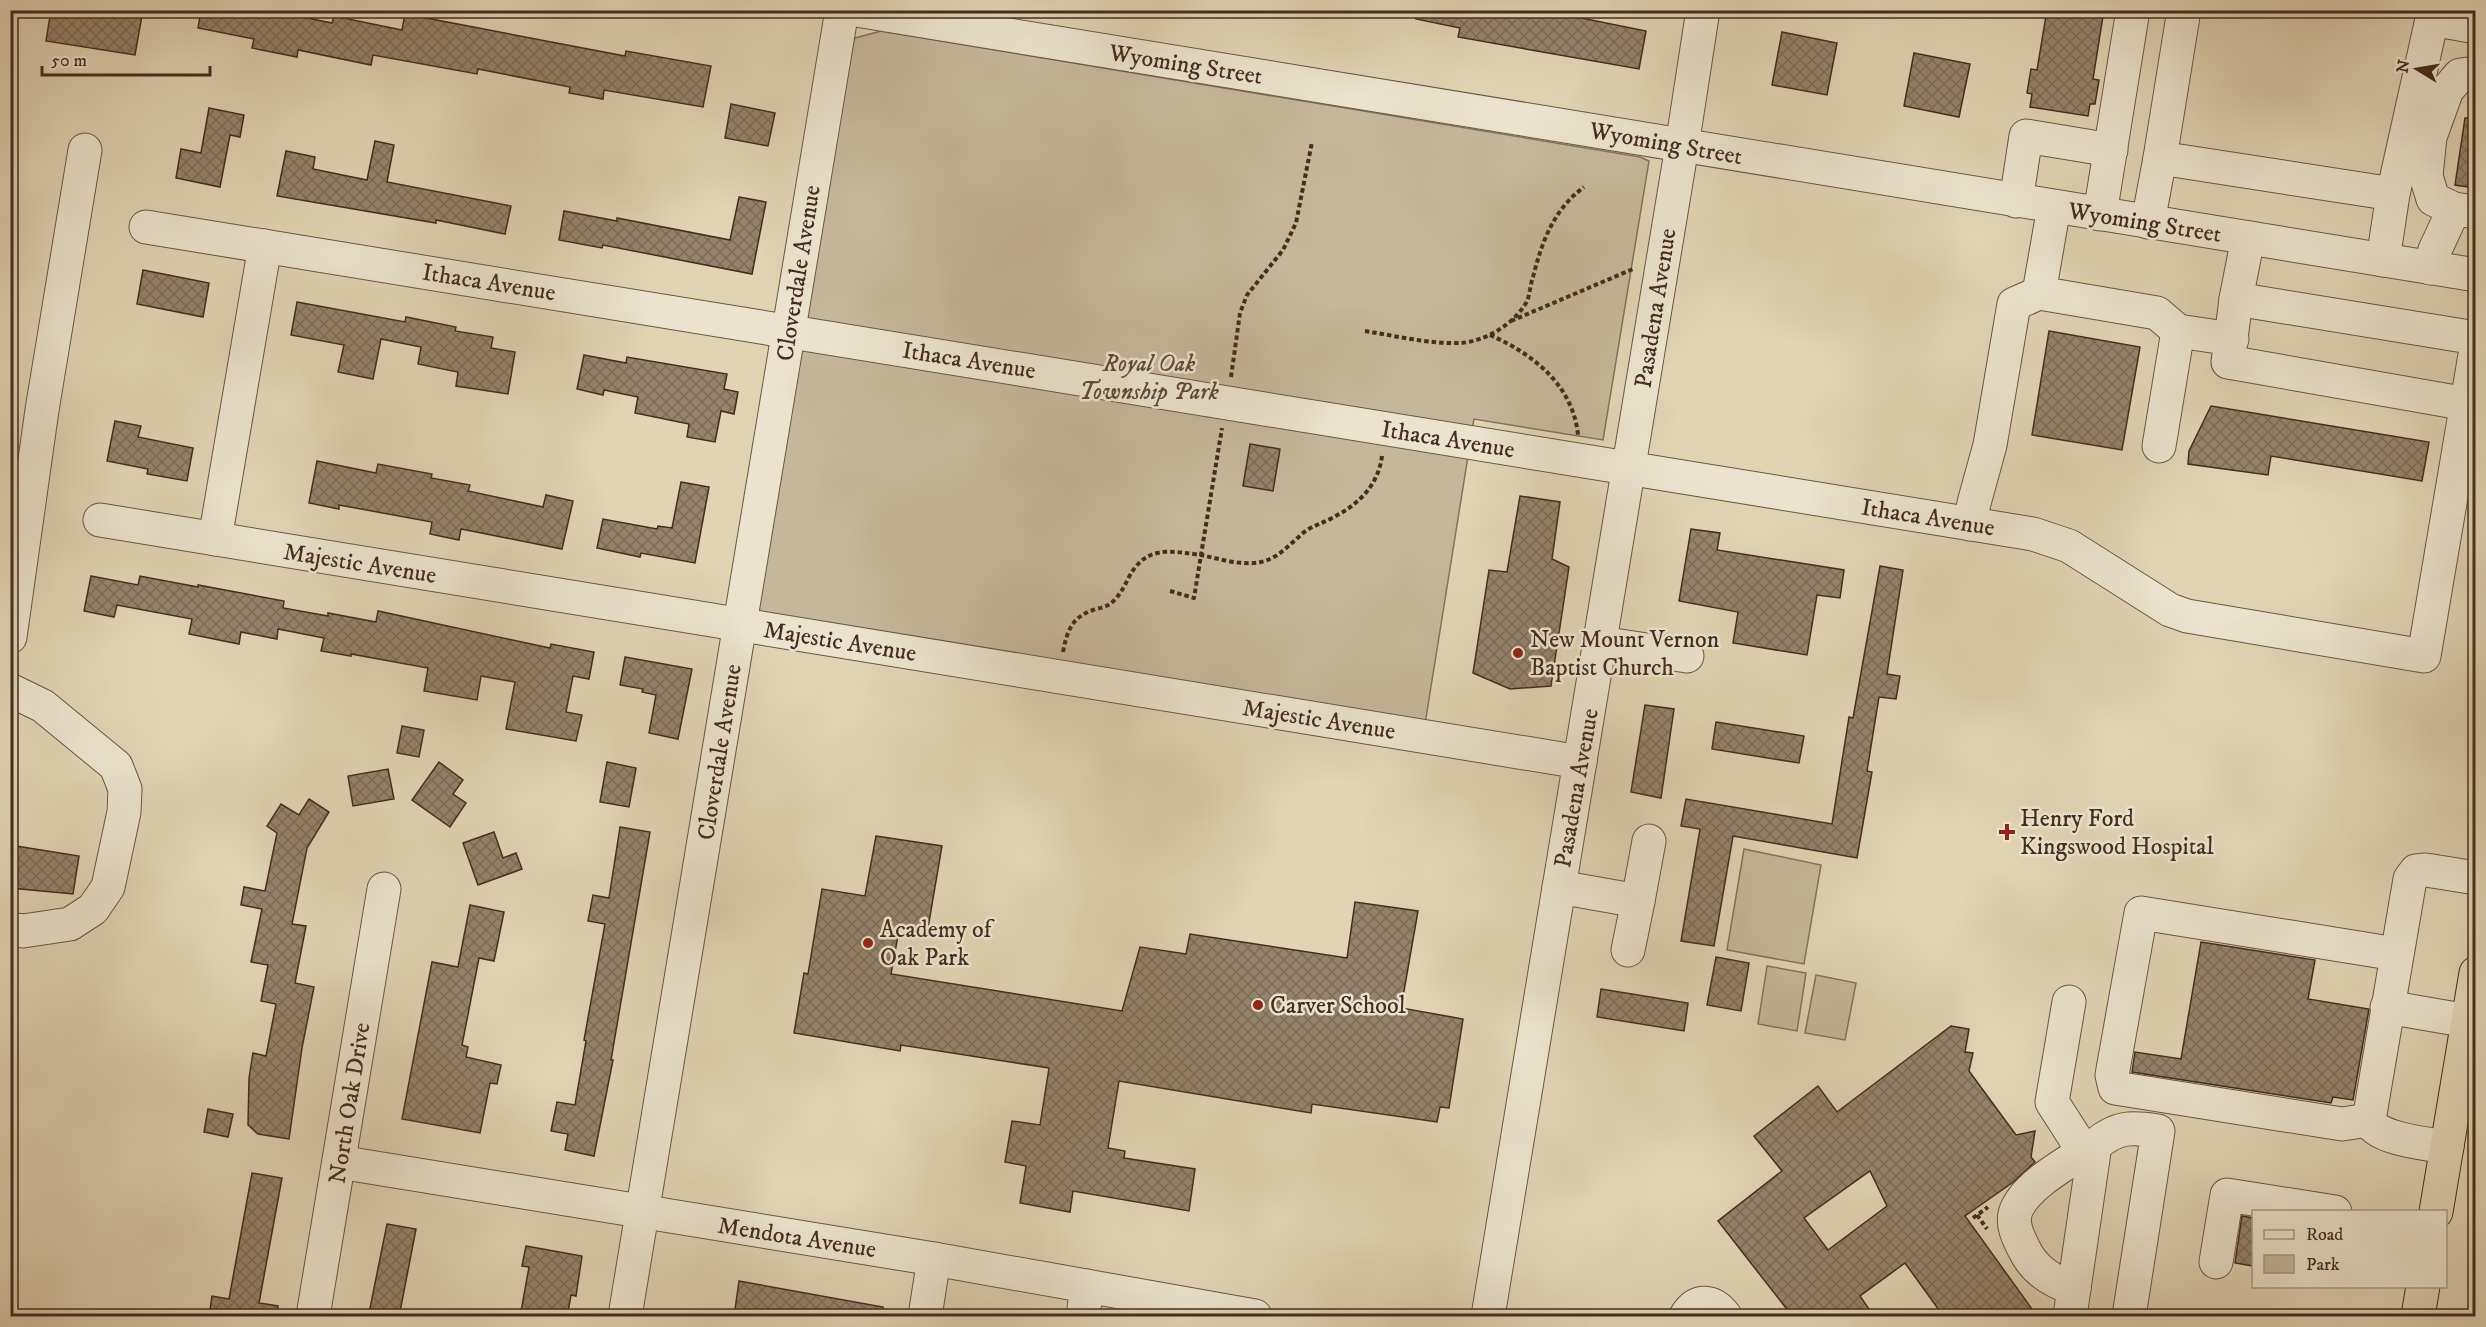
<svg xmlns="http://www.w3.org/2000/svg" width="2486" height="1327" font-family="'IM FELL DW Pica',serif">
  <style>
    .green { fill: #c5b79a; stroke: #84725c; stroke-width: 1.5 }
    .building { fill: url(#building-cross-hatch); stroke: #442c1f; stroke-width: 1.5; fill-rule: evenodd }
    .lines { fill: none; stroke-linecap: round; stroke-linejoin: round }
    .minor-casing { stroke: #6b5644; stroke-width: 35 }
    .highway-casing { stroke: #442c1f; stroke-width: 35 }
    .path { stroke: #442c1f; stroke-width: 4; stroke-dasharray: 4.5 3; stroke-linecap: butt }
    .minor { stroke: #ebe3ce; stroke-width: 33 }
    .highway { stroke: #e0d4b3; stroke-width: 33 }
    .poi-dot { fill: #8f2418; stroke: #ebe3ce; stroke-width: 2 }
    .labels { text-anchor: middle; stroke-width: 5; stroke-linejoin: round; paint-order: stroke }
    .street-label { font-size: 24px; fill: #442c1f; stroke: #ebe3ce }
    .park-label { font-size: 24px; font-style: italic; fill: #5e4838; stroke: #ebe3ce }
    .poi-label { font-size: 24px; fill: #442c1f; stroke: #ebe3ce; text-anchor: start }
  </style>
  <defs>
    <pattern id="building-cross-hatch" width="8" height="8" patternUnits="userSpaceOnUse" patternTransform="scale(1.5)"><rect width="8" height="8" fill="#95836c"/><path d="M0 0l8 8M0 8l8-8" fill="none" stroke="#7b6b58"/></pattern>
  </defs>
  <rect width="100%" height="100%" fill="#e0d4b3"/>
  <filter id="stains"><feTurbulence type="fractalNoise" baseFrequency=".00333" numOctaves="4"/><feColorMatrix values="0 0 0 0 .2 0 0 0 0 .09 0 0 0 0 .02 0 0 0 .5 -.17"/></filter>
  <radialGradient id="worn" r=".72"><stop offset=".6" stop-color="#630" stop-opacity="0"/><stop offset="1" stop-color="#630" stop-opacity=".3"/></radialGradient>
  <g class="green">
    <path d="M881,31l759,126 9,4 -46,279 -129,-21 -49,305 -667,-111 91,-562 6,-13z"/>
    <path d="M1744,849l77,16 -17,99 -77,-14z"/>
    <path d="M1767,966l39,7 -9,58 -39,-7z"/>
    <path d="M1816,975l40,8 -11,57 -40,-7z"/>
  </g>
  <g class="building">
    <path d="M51,10h92l-8,45 -89,-14z"/>
    <path d="M201,10h68l63,13 2,-7 68,14 3,-16 220,42 1,-5 85,15 -8,41 -99,-17 -1,9 -34,-6 1,-6 -92,-18 -1,5 -104,-19 -2,10 -73,-15 -1,7 -45,-9 2,-9 -56,-11z"/>
    <path d="M1417,10h125l104,21 -7,38 -181,-32 2,-9 -44,-9z"/>
    <path d="M2047,10h57l-11,69 6,1 -4,24h-5l-2,12 -58,-9 2,-13 -5,-1 4,-24 6,1z"/>
    <path d="M1782,32l55,11 -10,52 -55,-10z"/>
    <path d="M1914,53l56,11 -11,53 -55,-11z"/>
    <path d="M731,104l44,9 -7,33 -43,-8z"/>
    <path d="M209,108l35,7 -4,22 -10,-2 -10,52 -44,-9 5,-29 20,4z"/>
    <path d="M2465,118h10v70l-20,-3z"/>
    <path d="M375,141l19,4 -7,37 124,24 -6,28 -69,-14v3l-159,-27 9,-45 29,6 -2,12 54,11z"/>
    <path d="M739,197l27,5 -14,72 -149,-29 -1,3 -43,-8 5,-29 53,10v-3l113,22z"/>
    <path d="M143,270l66,13 -6,34 -66,-13z"/>
    <path d="M297,302l108,20 1,-5 50,10 -1,4 38,6 -2,11 24,4 -7,42 -52,-8 2,-14 -40,-8 3,-17 -40,-8 -8,40 -35,-7 6,-27 -53,-10z"/>
    <path d="M2049,331l91,16 -18,103 -90,-15z"/>
    <path d="M584,355l42,8 1,-6 100,17 -3,15 14,3 -4,22 -13,-3 -6,31 -28,-5 2,-13 -54,-11 3,-16 -34,-7 -1,5 -26,-6z"/>
    <path d="M2211,406l218,36 -7,39 -151,-25 -3,19 -80,-11 1,-13z"/>
    <path d="M115,421l26,5 -3,11 55,11 -6,33 -40,-7 1,-5 -41,-8z"/>
    <path d="M1250,444l30,5 -7,42 -30,-5z"/>
    <path d="M317,461l59,12 2,-9 54,10 -1,4 39,7 -2,6 75,16 3,-12 27,6 -11,48 -101,-20 -2,11 -29,-6 2,-12 -93,-17v4l-30,-6z"/>
    <path d="M681,482l28,5 -14,76 -54,-10 -1,4 -43,-9 6,-29 54,10 1,-3 14,2z"/>
    <path d="M1520,496l40,6 -8,57 17,8 -18,119 -41,3 -37,-16 16,-103 18,2z"/>
    <path d="M1691,529l29,4 -3,17 127,20 -4,28 -23,-3 -10,60 -74,-12 5,-31 -59,-11z"/>
    <path d="M1880,566l23,4 -16,104 13,2 -4,23 -17,-2 -12,74 5,1 -15,86 -124,-22 -19,110 -33,-5 19,-112 -19,-3 5,-27 146,25 17,-107 4,1z"/>
    <path d="M91,576l47,9 2,-9 58,11v-2l86,16 -1,7 45,8v-3l48,9 2,-11 172,37 1,-4 43,8 -5,27 -16,-3 -7,36 16,3 -6,26 -70,-12 9,-47 -34,-6 -4,24 -53,-9 4,-23 -77,-14v2l-30,-5 3,-13 -46,-9 -1,10 -36,-7 -2,12 -50,-10 3,-15 -75,-14 -3,12 -30,-6z"/>
    <path d="M625,657l67,12 -14,70 -29,-6 7,-38 -14,-3 1,-3 -23,-4z"/>
    <path d="M1645,705l29,4 -13,89 -30,-6z"/>
    <path d="M1716,722l88,14 -5,27 -87,-14z"/>
    <path d="M402,726l22,4 -5,27 -22,-4z"/>
    <path d="M439,762l24,18 -10,14 13,9 -16,24 -38,-27z"/>
    <path d="M607,762l29,6 -7,39 -29,-5z"/>
    <path d="M388,769l6,30 -41,7 -5,-30z"/>
    <path d="M309,799l20,13 -22,36 -15,76 14,2 -11,57 19,4 -12,61 -13,91 -31,-5 -10,-9 1,-47 4,-25 13,3 10,-52 -15,-3 7,-36 -17,-3 11,-53 -21,-4 3,-18 21,4 12,-58 -10,-7 14,-22 18,11z"/>
    <path d="M620,827l30,5 -39,228h2l-19,96 -29,-6 3,-16 -17,-3 6,-29 18,3 11,-64 -2,-1 21,-116 -17,-3 5,-26 16,3z"/>
    <path d="M494,832l9,26 13,-5 6,16 -44,16 -15,-42z"/>
    <path d="M876,836l66,10 -15,88 -28,-4 -8,44 231,37 18,-64 46,7 4,-20 157,24 8,-56 63,9 -17,97 62,11 -14,89 -9,-1 -3,15 -125,-18 -1,9 -192,-32 -11,67 17,3 -1,7 71,11 -6,42 -116,-20 -3,21 -50,-9 6,-37 -21,-4 7,-41 28,4 9,-57 -148,-23 -1,6 -106,-18 10,-60 4,1 14,-85 43,7z"/>
    <path d="M10,845l69,11 -6,38 -63,-6z"/>
    <path d="M470,905l34,7 -10,49 -15,-3 -17,87 6,2 -2,10 35,8 -4,19 -7,-1 -10,50 -78,-14 30,-157 26,5z"/>
    <path d="M2201,942l114,18 -7,39 61,10 -16,91 -20,-3 -2,6 -199,-31 3,-20 46,7z"/>
    <path d="M1716,957l33,6 -8,48 -34,-6z"/>
    <path d="M1601,989l87,14 -4,28 -87,-14z"/>
    <path d="M1951,1026l18,3 -4,23 8,1 -4,18 47,64 19,-4 -4,26 4,5 -23,21 -47,33 67,93 -10,8h-78l-39,-54 -45,33 9,13 -10,8h-66l-75,-96 64,-50 -28,-35 64,-50 19,26zM1870,1171l17,35 -59,44 -24,-32z"/>
    <path d="M208,1109l25,5 -5,23 -24,-5z"/>
    <path d="M252,1173l30,5 -23,125 19,3 -1,11h-68l3,-21 17,3z"/>
    <path d="M2242,1216l11,2v48l-18,-3z"/>
    <path d="M387,1224l29,5 -17,88 -30,-4z"/>
    <path d="M526,1246l56,10 -6,40 -5,-1 -4,22h-47l9,-50 -7,-1z"/>
    <path d="M739,1281l144,26 -1,10h-148z"/>
  </g>
  <g class="lines">
    <g class="minor-casing">
      <g id="minor">
        <path d="M856,10l1620,265"/>
        <path d="M2184,10l-24,148 233,36 39,-175 44,8"/>
        <path d="M2016,201l10,-65 85,14"/>
        <path d="M2054,207l-15,86 118,20 21,18 54,8"/>
        <path d="M2454,209l-21,-10 -7,-23 4,-39 17,-47 13,-15 16,-2"/>
        <path d="M2100,214l33,-204"/>
        <path d="M2148,222l12,-64"/>
        <path d="M146,227l1887,307 36,12 101,64 17,6 237,40 52,-307"/>
        <path d="M2383,260l10,-66"/>
        <path d="M2430,268l5,-18 19,-41 22,3"/>
        <path d="M2236,299l12,-61"/>
        <path d="M2467,404l-239,-42 8,-63 240,39"/>
        <path d="M2159,446l19,-115"/>
        <path d="M100,520l1480,242"/>
        <path d="M1970,524l4,-21 16,-58 24,-141 25,-11"/>
        <path d="M215,539l50,-293"/>
        <path d="M10,637l32,-227 43,-260"/>
        <path d="M1600,643l87,13"/>
        <path d="M10,690l33,16 73,60 9,23 -1,23 -16,75 -15,22 -23,15 -47,7 -13,-2"/>
        <path d="M1559,887l79,14 11,-60"/>
        <path d="M1628,950l10,-49"/>
        <path d="M2069,1002l-17,100 32,50"/>
        <path d="M2387,1007l81,14"/>
        <path d="M2369,1120l-27,4 -227,-36 -3,-13 29,-162 255,41"/>
        <path d="M2447,1147c-19,-3 -72,-8 -78,-27l41,-241 6,-8 10,-1 50,8"/>
        <path d="M339,1162l595,97 321,57"/>
        <path d="M2216,1262l11,-67 108,17"/>
        <path d="M2074,1288c-21,-6 -40,-18 -50,-39 -5,-10 -12,-23 -9,-35 7,-28 57,-54 80,-69"/>
        <path d="M313,1316l71,-427"/>
        <path d="M625,1316l217,-1306"/>
        <path d="M925,1316l9,-57"/>
        <path d="M1083,1316l4,-30"/>
        <path d="M1488,1316l194,-1170 21,-136"/>
        <path d="M1686,1316c11,-18 27,-16 39,0"/>
        <path d="M2070,1316l25,-171c23,-19 36,-18 63,-14l-29,185"/>
      </g>
    </g>
    <g class="highway-casing">
      <g id="highway">
        <path d="M2436,1212l40,-239"/>
        <path d="M2418,1316l5,-30"/>
      </g>
    </g>
    <g class="path">
      <path d="M1511,321l122,-52"/>
      <path d="M1365,331c31,5 64,13 96,12 24,-2 52,-18 65,-40 4,-7 4,-18 7,-26 9,-35 20,-67 51,-90"/>
      <path d="M1490,335c43,19 83,50 88,100"/>
      <path d="M1231,377l9,-64 7,-18 36,-45 13,-27 16,-81"/>
      <path d="M1170,591l24,7 7,-43c19,4 41,11 60,7 19,-4 31,-21 46,-32 8,-5 16,-7 25,-12 26,-13 46,-32 50,-62"/>
      <path d="M1063,652c4,-21 9,-35 30,-42 6,-2 13,-3 17,-6 9,-7 14,-17 19,-27 17,-32 41,-26 72,-22l21,-127"/>
      <path d="M1977,1215l10,14"/>
      <path d="M1973,1218l15,-11"/>
    </g>
    <use href="#minor" class="minor"/>
    <use href="#highway" class="highway"/>
  </g>
  <g class="poi-dot">
    <circle cx="1518" cy="653" r="6"/>
    <path d="M2004 823h6v6h6v6h-6v6h-6v-6h-6v-6h6z"/>
    <circle cx="868" cy="943" r="6"/>
    <circle cx="1258" cy="1005" r="6"/>
  </g>
  <g class="labels">
    <g class="street-label">
      <text transform="translate(1186 64) rotate(9)" y="8">Wyoming Street</text>
      <text transform="translate(1666 143) rotate(10)" y="8">Wyoming Street</text>
      <text transform="translate(2145 222) rotate(9)" y="8">Wyoming Street</text>
      <text transform="translate(798 273) rotate(-81)" y="8">Cloverdale Avenue</text>
      <text transform="translate(489 282) rotate(9)" y="8">Ithaca Avenue</text>
      <text transform="translate(1655 308) rotate(-81)" y="8">Pasadena Avenue</text>
      <text transform="translate(969 360) rotate(9)" y="8">Ithaca Avenue</text>
      <text transform="translate(1448 439) rotate(9)" y="8">Ithaca Avenue</text>
      <text transform="translate(1928 517) rotate(9)" y="8">Ithaca Avenue</text>
      <text transform="translate(360 563) rotate(9)" y="8">Majestic Avenue</text>
      <text transform="translate(840 641) rotate(9)" y="8">Majestic Avenue</text>
      <text transform="translate(1319 719) rotate(9)" y="8">Majestic Avenue</text>
      <text transform="translate(719 752) rotate(-81)" y="8">Cloverdale Avenue</text>
      <text transform="translate(1576 788) rotate(-80)" y="8">Pasadena Avenue</text>
      <text transform="translate(349 1103) rotate(-81)" y="8">North Oak Drive</text>
      <text transform="translate(797 1237) rotate(9)" y="8">Mendota Avenue</text>
    </g>
    <g class="park-label">
      <text x="1149" y="371">Royal Oak<tspan x="1149" dy="28">Township Park</tspan></text>
    </g>
    <g class="poi-label">
      <text x="1530" y="647">New Mount Vernon<tspan x="1530" dy="28">Baptist Church</tspan></text>
      <text x="2020" y="826">Henry Ford<tspan x="2020" dy="28">Kingswood Hospital</tspan></text>
      <text x="880" y="937">Academy of<tspan x="880" dy="28">Oak Park</tspan></text>
      <text x="1270" y="1013">Carver School</text>
    </g>
  </g>
  <rect width="2486" height="1327" fill="none" stroke="#e0d4b3" stroke-width="36"/>
  <rect x="12" y="12" width="2462" height="1303" fill="none" stroke="#442c1f" stroke-width="3"/>
  <rect x="18" y="18" width="2450" height="1291" fill="none" stroke="#442c1f" stroke-width="1.5"/>
  <rect x="2252" y="1210" width="195" height="78" fill="#ebe3ce" stroke="#a89a88" stroke-width="1.5"/>
  <rect x="2264" y="1230" width="30" height="9" fill="#ebe3ce" stroke="#a89a88" stroke-width="1.5"/>
  <text x="2306" y="1240" font-size="18" fill="#442c1f">Road</text>
  <rect x="2264" y="1255" width="30" height="18" fill="#c5b79a" stroke="#a89a88" stroke-width="1.5"/>
  <text x="2306" y="1270" font-size="18" fill="#442c1f">Park</text>
  <g transform="translate(2417 69) rotate(281)" stroke="#ebe3ce" stroke-width="4.5" paint-order="stroke">
  <path d="M0-4.5L10 22L0 15L-10 22Z" fill="#442c1f"/>
  <text y="-9" font-size="16" font-weight="bold" text-anchor="middle" fill="#442c1f">N</text>
  </g>
  <path d="M42 66v9h168v-9" fill="none" stroke="#442c1f" stroke-width="3"/>
  <text x="51" y="66" font-size="18" fill="#442c1f" stroke="#ebe3ce" stroke-width="4.5" paint-order="stroke">50 m</text>
  <rect width="100%" height="100%" filter="url(#stains)"/>
  <rect width="100%" height="100%" fill="url(#worn)"/>
</svg>
